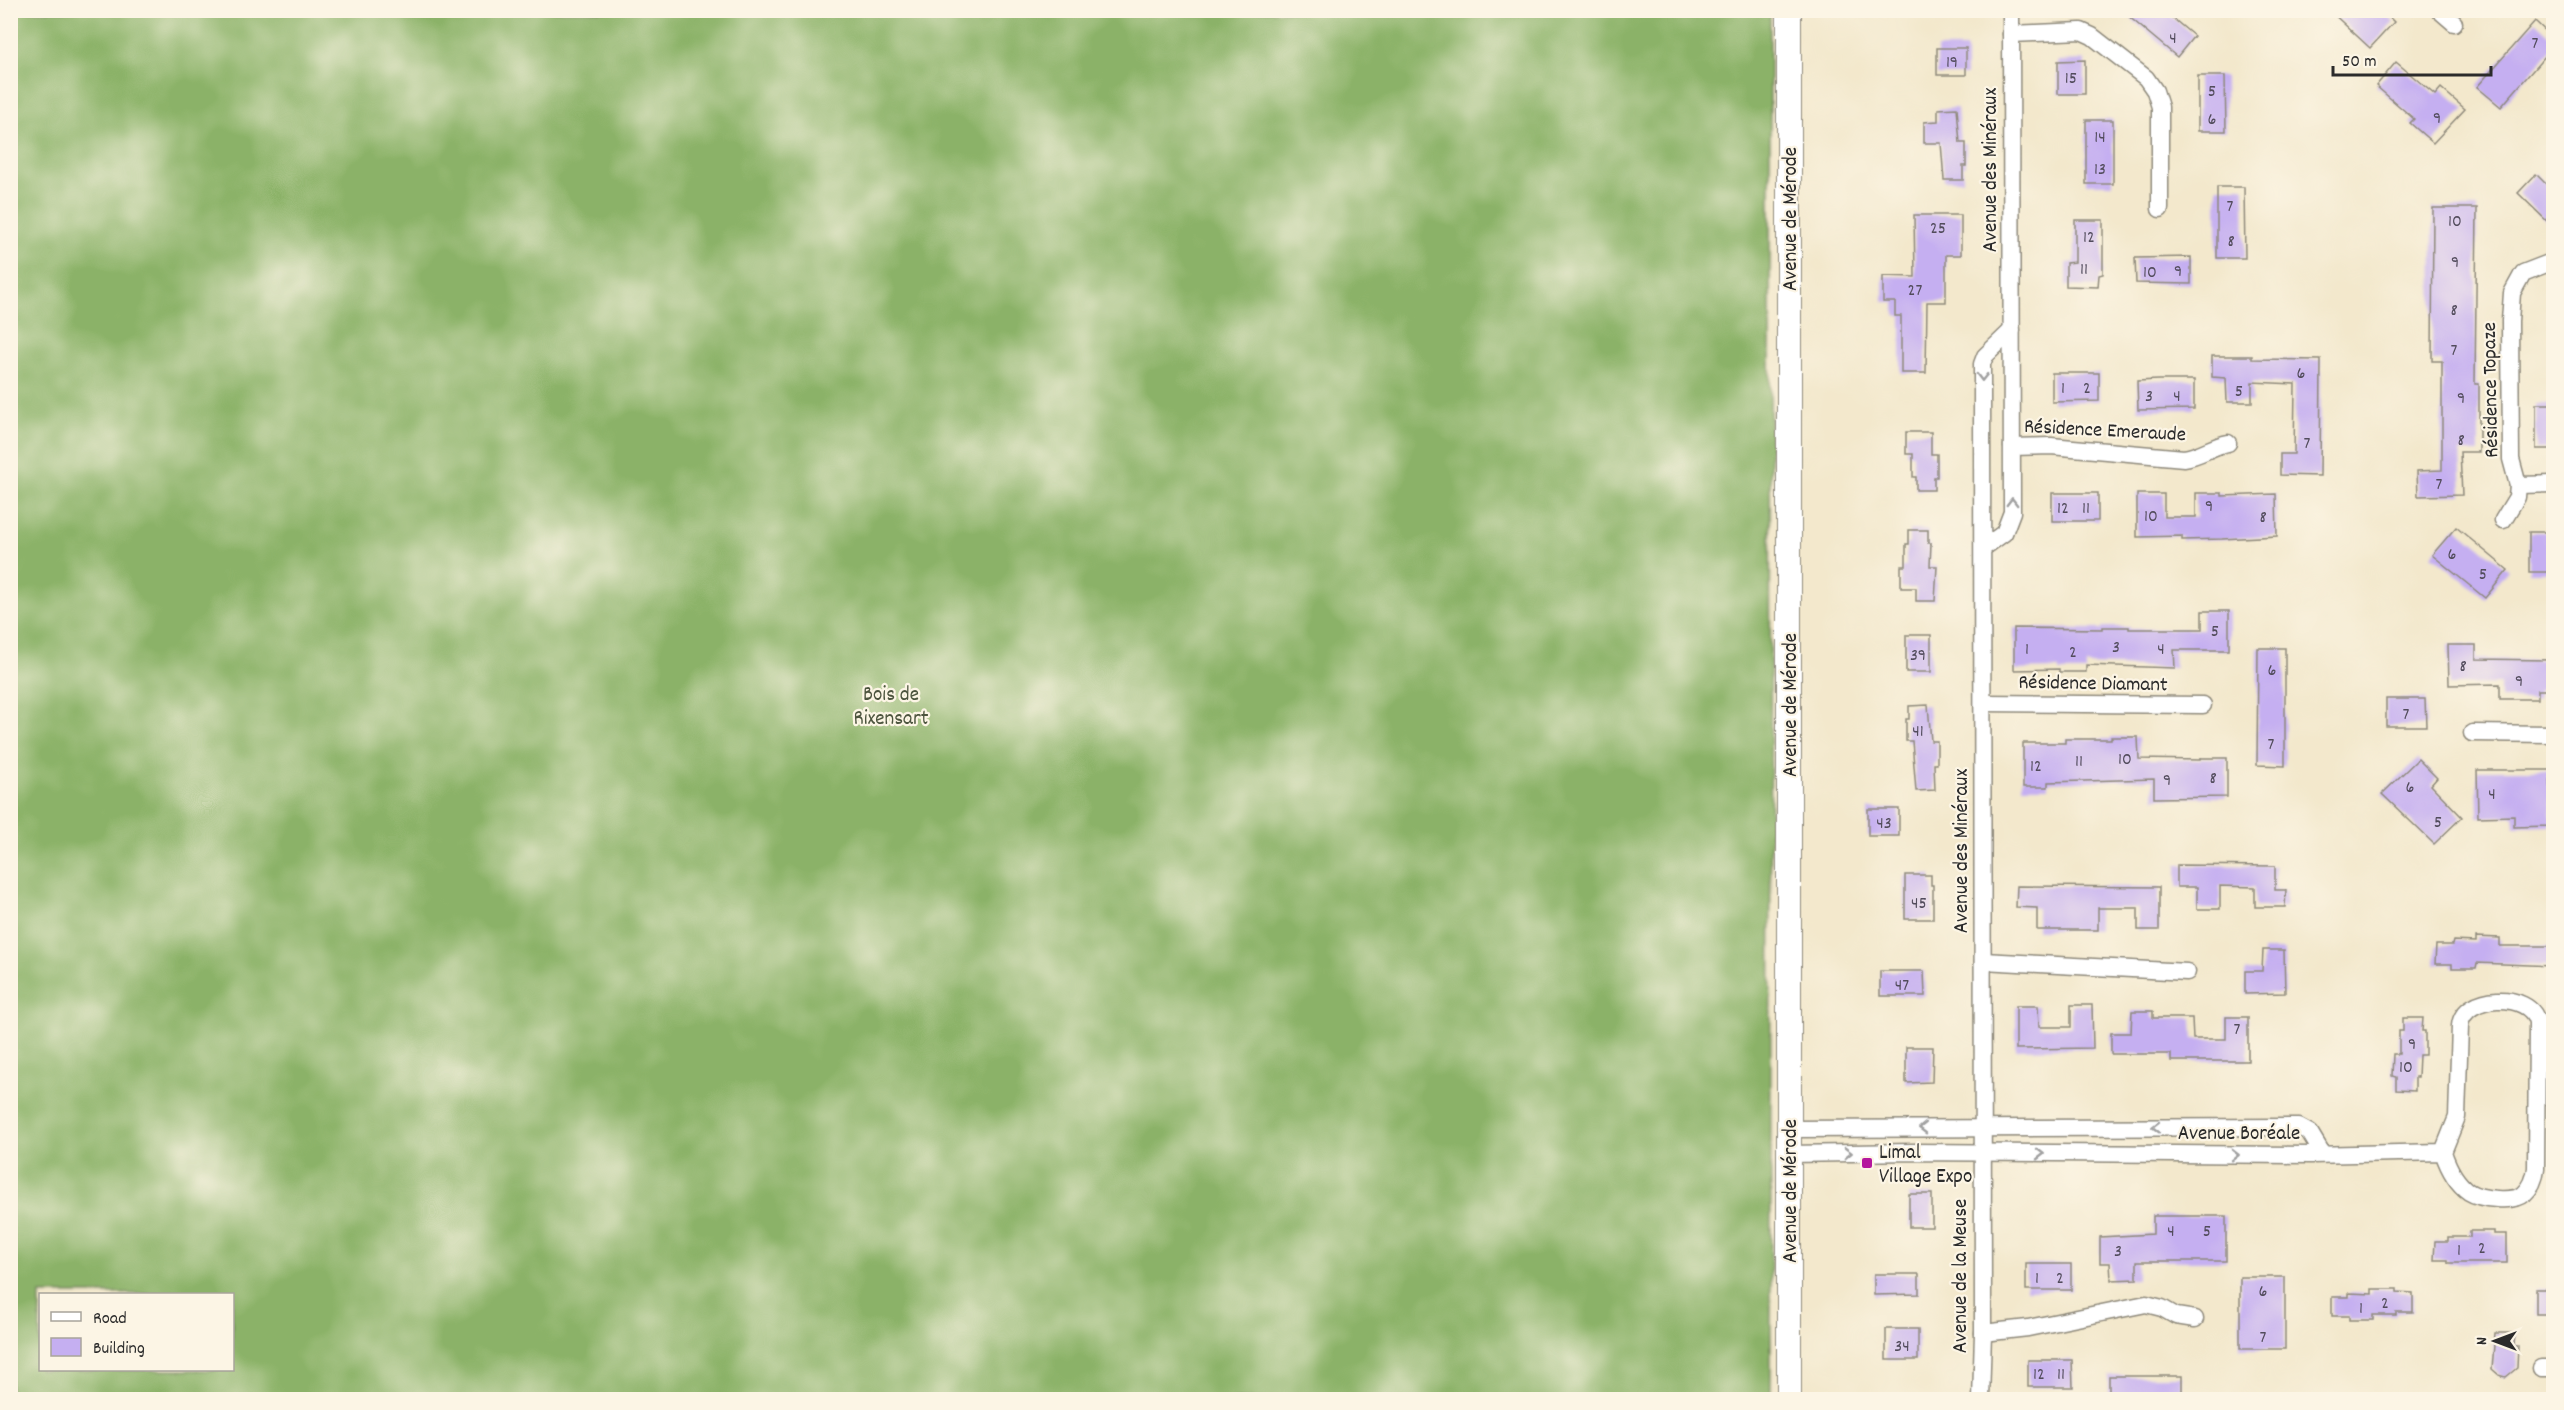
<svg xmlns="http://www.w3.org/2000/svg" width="2564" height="1410" font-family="Dekko,sans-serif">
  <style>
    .forest { fill: #8bb268; stroke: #5b6e4a; stroke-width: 1.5; fill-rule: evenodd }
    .building { fill: #c5aff1 }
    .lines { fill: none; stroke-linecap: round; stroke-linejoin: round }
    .street-casing { stroke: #8f8a7c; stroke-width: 19 }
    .secondary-casing { stroke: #8f8a7c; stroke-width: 26 }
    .street { stroke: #fff; stroke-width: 16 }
    .secondary { stroke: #fff; stroke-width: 24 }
    .oneway { stroke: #a0a0a0 }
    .poi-dot { fill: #b5179e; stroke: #fcf5e5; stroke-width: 2 }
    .labels { text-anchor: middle; stroke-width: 4.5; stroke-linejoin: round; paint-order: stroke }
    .number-label { font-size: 18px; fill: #524c5c }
    .street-label { font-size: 21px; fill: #2b2b2b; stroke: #fcf5e5 }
    .park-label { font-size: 21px; fill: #4c543e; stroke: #fcf5e5 }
    .poi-label { font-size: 21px; fill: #2b2b2b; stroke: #fcf5e5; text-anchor: start }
  </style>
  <rect width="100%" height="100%" fill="#fcf5e5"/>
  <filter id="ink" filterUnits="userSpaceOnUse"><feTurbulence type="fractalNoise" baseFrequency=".0167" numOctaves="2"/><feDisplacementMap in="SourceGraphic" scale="12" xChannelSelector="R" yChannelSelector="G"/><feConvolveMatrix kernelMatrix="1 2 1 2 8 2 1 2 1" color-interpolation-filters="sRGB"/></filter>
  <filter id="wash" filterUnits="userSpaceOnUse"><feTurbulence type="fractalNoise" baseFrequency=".008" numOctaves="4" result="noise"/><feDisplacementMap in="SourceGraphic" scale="24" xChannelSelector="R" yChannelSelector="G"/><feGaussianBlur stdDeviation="1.35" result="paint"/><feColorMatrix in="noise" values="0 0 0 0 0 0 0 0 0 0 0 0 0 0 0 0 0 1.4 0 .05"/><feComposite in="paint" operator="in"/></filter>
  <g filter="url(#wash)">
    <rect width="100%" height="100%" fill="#f3e8cc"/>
    <path class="forest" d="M10,11h1760l1,1388h-1760zM40,1294h192v76h-192z"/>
    <g id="blocks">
      <g class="building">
        <path d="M2121,10h42l31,26 -17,21z"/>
        <path d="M2329,10h53l12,12 -24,26z"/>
        <path d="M2535,21l18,17v9l-52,60 -24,-20z"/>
        <rect x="1937" y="48" width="29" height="27"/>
        <path d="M2085,60v34h-27v-33z"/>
        <path d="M2396,62l39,33 6,-7 24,21 -32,34 -23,-20 4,-4 -38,-33z"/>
        <path d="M2198,76h27l1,55h-28z"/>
        <path d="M1957,108l3,35h6v23h-3v14h-19l-3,-37h-17v-21l14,-1v-12z"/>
        <rect x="2086" y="120" width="27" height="64"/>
        <path d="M2536,174l17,17v36l-35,-34z"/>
        <path d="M2217,187h27l1,71h-28z"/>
        <path d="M2433,208h44l-2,176h4v68h-19l2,43 -44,1 -1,-25 25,-1v-109h-10z"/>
        <path d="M1914,215h47v40h-15v47h-19l-1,71h-25v-57h-6v-14h-12v-26l32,1z"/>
        <path d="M2075,220h28v54l-4,1 -1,12 -32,-1v-23l9,-1z"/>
        <path d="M2191,257v27l-55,-1 -1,-25z"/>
        <path d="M2212,356h40v3l69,1 -1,116 -40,-1v-21h14l1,-70 -43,-2v20h-25l-1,-24 -14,-1z"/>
        <path d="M2052,373h47v28l-47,1z"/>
        <path d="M2159,380h35v29l-56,1 -1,-29z"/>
        <rect x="2536" y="404" width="17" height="45"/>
        <path d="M1906,432h25v22h6v23h-3v13h-18v-13h-3v-23h-7z"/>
        <rect x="2052" y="493" width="46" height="28"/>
        <path d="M2196,493h26v3l54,-2 1,42 -55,3 -40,1v-4l-45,1v-43h27v23h32z"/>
        <path d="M2456,527l52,43 -23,28 -53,-43z"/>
        <path d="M1909,530h19v13h3l-1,23h7l-2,35h-19v-13h-15v-22h5v-22h3z"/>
        <rect x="2529" y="532" width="24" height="40"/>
        <path d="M2202,611h27v39h-55l1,18 -89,-3v7h-27v-3l-45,1v-42l88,1v-2h27v2h73z"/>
        <rect x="1906" y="635" width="25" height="37"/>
        <path d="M2448,645h28v14l77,1v30h-15v9h-38v-15l-51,1z"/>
        <path d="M2258,648h27v118l-28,-1z"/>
        <path d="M2386,699h39l1,27h-40z"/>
        <path d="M1928,705l3,36h6v23h-3l1,26 -19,1 -4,-50h-6v-22h3v-13z"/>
        <path d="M2111,737h27l1,22 61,1v-2h27v39l-73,1v-19l-106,3v5h-25v-44h42v-4h46z"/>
        <path d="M2418,759l19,19 -6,7 31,32 -28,27 -52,-50z"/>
        <path d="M2477,770h73l1,56 -37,1v-11l-36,1z"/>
        <rect x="1868" y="809" width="31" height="27"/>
        <path d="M2177,865l98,1v24h11l-1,17h-30v-20l-35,-1v23h-23v-22h-20z"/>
        <path d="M1905,875h26v10h2v34h-28z"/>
        <path d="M2017,886l142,1v43h-21v-22h-40v22h-61v-22l-21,-1z"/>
        <path d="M2476,937l24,1v8h53v20l-76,-3 -1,5h-24v-4h-17l1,-19h16l1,-4 23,1z"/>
        <path d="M2263,950h21l1,43 -40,1v-23h17z"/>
        <path d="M1880,971h44l1,25h-45z"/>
        <path d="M2071,1005h21l1,43 -77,1v-43h22l1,21h32z"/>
        <path d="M2132,1011h21v7h39l1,21h33v-22h22v44h-77v-7h-60v-21h20z"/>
        <path d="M2403,1018h20l-1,13h3v24h-6l-1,22h-3v14l-19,-1v-13l-4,-1 1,-22h6v-23h4z"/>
        <path d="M1906,1047h27l-1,35 -26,1z"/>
        <rect x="1909" y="1194" width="23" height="33"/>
        <path d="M2153,1216h73v45h-89v18l-26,1 -1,-17h-10v-26l53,-3z"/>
        <path d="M2470,1231h24v3h13v29h-59v-3h-14l1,-19h13v-4h22z"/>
        <rect x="2026" y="1264" width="45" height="26"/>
        <path d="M1874,1274h45v20l-45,1z"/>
        <rect x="2240" y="1277" width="45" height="72"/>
        <path d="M2372,1289h25v3l16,1v19h-17v3h-23v5h-24v-4h-17v-19h17v-4l23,1z"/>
        <rect x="2536" y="1289" width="17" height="25"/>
        <rect x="1886" y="1329" width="32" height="31"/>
        <path d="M2495,1333h20l-1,13h4l-1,22 -11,9 -7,-2 -7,-6z"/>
        <path d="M2028,1360h44l1,27h-45z"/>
        <rect x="2109" y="1376" width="73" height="24"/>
      </g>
    </g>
  </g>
  <g filter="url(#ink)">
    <use href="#blocks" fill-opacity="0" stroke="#8f8a7c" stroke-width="1.5"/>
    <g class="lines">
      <g class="street-casing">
        <g id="street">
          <path d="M2439,10l15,13"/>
          <path d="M2011,34l70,-3 11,5 54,42 9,13 5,16v102"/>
          <path d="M2554,261l-31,12 -11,20 -2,28 1,138 7,26 36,-1"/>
          <path d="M2012,447l39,-1 133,12c16,-2 28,-12 44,-15"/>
          <path d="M2503,520l14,-23 1,-12"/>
          <path d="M1983,548l21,-15 8,-21 -1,-502"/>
          <path d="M1983,703l220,2"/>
          <path d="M2472,733l82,1"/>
          <path d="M1983,961l204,11"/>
          <path d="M1789,1129l510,-2 11,6 12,20"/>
          <path d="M1789,1154l124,-2 398,3 132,-3c5,15 13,31 26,40 11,7 45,11 55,2 8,-7 11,-17 12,-26l1,-146c-6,-31 -74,-29 -77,4l-3,91 -14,35"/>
          <path d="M1983,1333l45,-5 118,-24 16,4 14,8 19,3"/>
          <path d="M2541,1368h13"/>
          <path d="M1981,1400l2,-67 -1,-969 3,-8 27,-26"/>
        </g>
      </g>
      <g class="secondary-casing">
        <path id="secondary" d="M1789,1400v-1390"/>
      </g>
      <use href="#street" class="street"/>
      <use href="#secondary" class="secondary"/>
    </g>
    <defs><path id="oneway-chevron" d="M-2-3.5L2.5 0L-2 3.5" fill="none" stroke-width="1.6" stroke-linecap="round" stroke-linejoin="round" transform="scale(1.5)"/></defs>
    <g class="oneway">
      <use href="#oneway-chevron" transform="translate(1982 377) rotate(91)"/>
      <use href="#oneway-chevron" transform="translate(2012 502) rotate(-90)"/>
      <use href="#oneway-chevron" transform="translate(2156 1127) rotate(180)"/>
      <use href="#oneway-chevron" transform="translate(1923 1128) rotate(179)"/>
      <use href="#oneway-chevron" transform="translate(1848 1153) rotate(-1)"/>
      <use href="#oneway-chevron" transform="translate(2040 1154)"/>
      <use href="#oneway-chevron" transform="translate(2235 1155)"/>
    </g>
  </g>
  <rect class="poi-dot" x="1861" y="1157" width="12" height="12" rx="3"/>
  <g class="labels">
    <g class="number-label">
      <text x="2173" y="43">4</text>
      <text x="2535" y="48">7</text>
      <text x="1952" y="67">19</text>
      <text x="2071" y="83">15</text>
      <text x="2212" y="96">5</text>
      <text x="2437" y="123">9</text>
      <text x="2212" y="124">6</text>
      <text x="2100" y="142">14</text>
      <text x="2100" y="174">13</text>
      <text x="2230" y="211">7</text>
      <text x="2455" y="226">10</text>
      <text x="1938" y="233">25</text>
      <text x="2089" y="242">12</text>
      <text x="2231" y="246">8</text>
      <text x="2455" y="267">9</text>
      <text x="2084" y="274">11</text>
      <text x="2178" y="276">9</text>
      <text x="2150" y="277">10</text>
      <text x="1915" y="295">27</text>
      <text x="2454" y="315">8</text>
      <text x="2454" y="355">7</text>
      <text x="2301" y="378">6</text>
      <text x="2063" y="393">1</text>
      <text x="2087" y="393">2</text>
      <text x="2239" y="396">5</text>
      <text x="2149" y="401">3</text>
      <text x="2177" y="401">4</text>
      <text x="2461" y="403">9</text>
      <text x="2461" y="445">8</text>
      <text x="2307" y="448">7</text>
      <text x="2439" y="489">7</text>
      <text x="2209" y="511">9</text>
      <text x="2063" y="513">12</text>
      <text x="2086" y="513">11</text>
      <text x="2151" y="521">10</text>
      <text x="2263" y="522">8</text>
      <text x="2452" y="559">6</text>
      <text x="2483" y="579">5</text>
      <text x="2215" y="636">5</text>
      <text x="2116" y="652">3</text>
      <text x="2027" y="654">1</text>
      <text x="2161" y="654">4</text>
      <text x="2073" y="657">2</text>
      <text x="1918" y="660">39</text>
      <text x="2463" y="671">8</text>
      <text x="2272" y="675">6</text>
      <text x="2519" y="686">9</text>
      <text x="2406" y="719">7</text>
      <text x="1918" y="736">41</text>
      <text x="2271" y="749">7</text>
      <text x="2125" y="764">10</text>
      <text x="2079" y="766">11</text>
      <text x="2036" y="771">12</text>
      <text x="2213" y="783">8</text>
      <text x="2167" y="785">9</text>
      <text x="2410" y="792">6</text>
      <text x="2492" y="799">4</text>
      <text x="2438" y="827">5</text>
      <text x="1884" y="828">43</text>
      <text x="1919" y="908">45</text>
      <text x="1902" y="990">47</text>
      <text x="2237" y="1034">7</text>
      <text x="2412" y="1049">9</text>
      <text x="2406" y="1072">10</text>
      <text x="2171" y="1236">4</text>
      <text x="2207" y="1236">5</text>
      <text x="2482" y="1253">2</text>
      <text x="2459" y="1255">1</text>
      <text x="2118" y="1256">3</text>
      <text x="2037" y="1283">1</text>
      <text x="2060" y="1283">2</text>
      <text x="2263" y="1296">6</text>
      <text x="2385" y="1308">2</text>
      <text x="2361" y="1313">1</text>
      <text x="2263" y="1342">7</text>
      <text x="1902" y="1351">34</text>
      <text x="2039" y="1379">12</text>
      <text x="2061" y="1379">11</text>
    </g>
    <g class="street-label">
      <text transform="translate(1989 170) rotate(-90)" y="7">Avenue des Minéraux</text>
      <text transform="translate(1789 219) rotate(-90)" y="7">Avenue de Mérode</text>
      <text transform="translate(2489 390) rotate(-91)" y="7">Résidence Topaze</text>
      <text transform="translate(2105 429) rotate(3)" y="7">Résidence Emeraude</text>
      <text transform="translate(2093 682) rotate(1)" y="7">Résidence Diamant</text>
      <text transform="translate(1789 705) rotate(-90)" y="7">Avenue de Mérode</text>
      <text transform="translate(1960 851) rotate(-90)" y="7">Avenue des Minéraux</text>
      <text x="2239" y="1139">Avenue Boréale</text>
      <text transform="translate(1789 1191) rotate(-90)" y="7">Avenue de Mérode</text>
      <text transform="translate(1959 1276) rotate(-90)" y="7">Avenue de la Meuse</text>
    </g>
    <g class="park-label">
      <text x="891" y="700">Bois de<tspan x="891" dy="24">Rixensart</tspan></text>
    </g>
    <g class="poi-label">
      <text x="1879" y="1158">Limal<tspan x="1879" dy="24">Village Expo</tspan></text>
    </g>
  </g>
  <rect width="2564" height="1410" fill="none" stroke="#fcf5e5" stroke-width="36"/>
  <rect x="39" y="1293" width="195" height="78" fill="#fcf5e5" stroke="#a8a49b" stroke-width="1.5"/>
  <rect x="51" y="1312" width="30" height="9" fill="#ffffff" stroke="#a8a49b" stroke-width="1.5"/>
  <text x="93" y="1323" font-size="18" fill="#2b2b2b">Road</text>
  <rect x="51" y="1338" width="30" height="18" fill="#c5aff1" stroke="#a8a49b" stroke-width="1.5"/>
  <text x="93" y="1353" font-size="18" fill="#2b2b2b">Building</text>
  <g transform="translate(2495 1341) rotate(270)" stroke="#fcf5e5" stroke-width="4.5" paint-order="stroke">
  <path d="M0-4.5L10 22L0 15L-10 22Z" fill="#2b2b2b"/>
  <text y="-9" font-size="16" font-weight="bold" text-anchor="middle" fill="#2b2b2b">N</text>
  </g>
  <path d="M2333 66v9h158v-9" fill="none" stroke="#2b2b2b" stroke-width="3"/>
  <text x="2342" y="66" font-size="18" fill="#2b2b2b" stroke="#fcf5e5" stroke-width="4.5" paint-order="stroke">50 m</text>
</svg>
